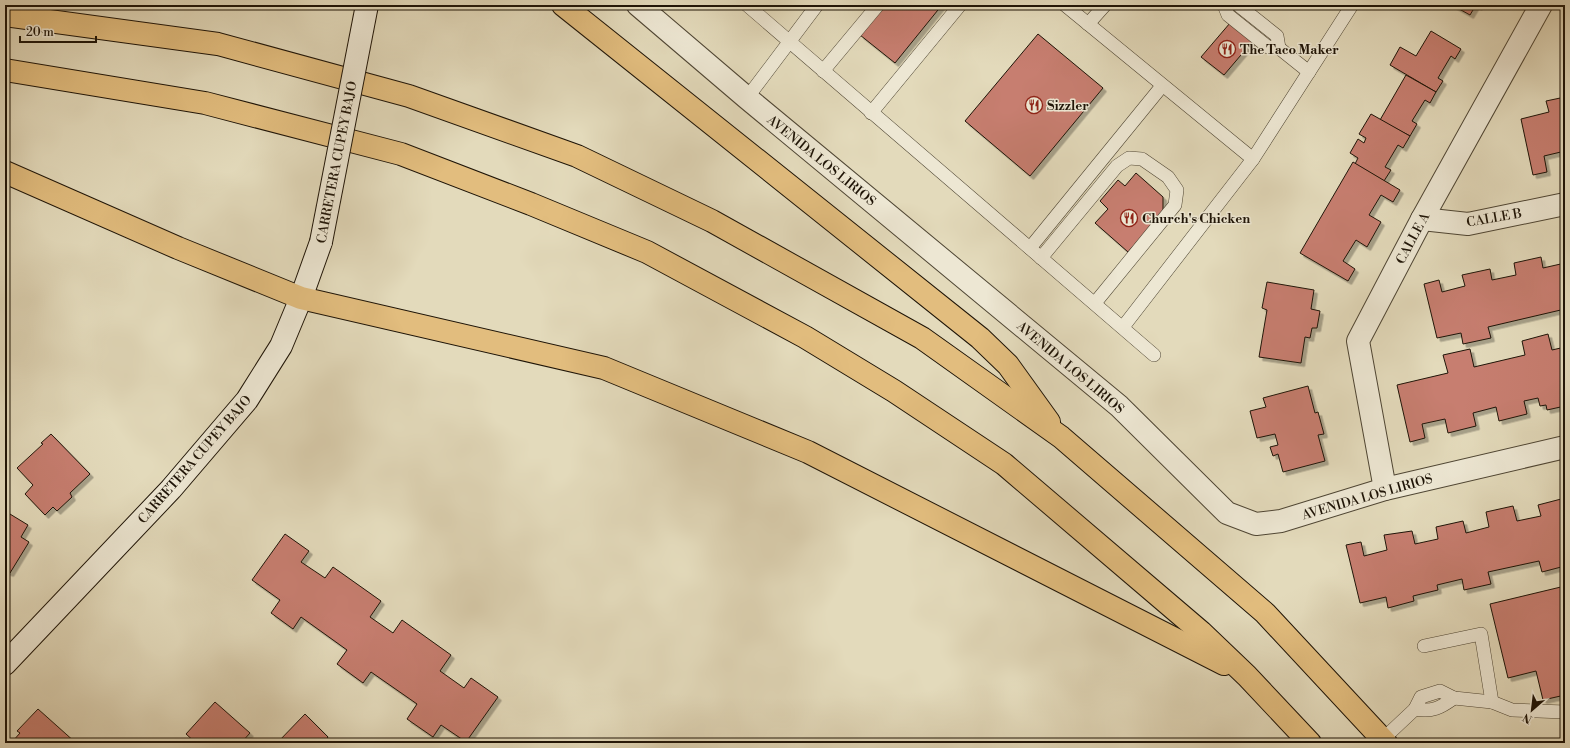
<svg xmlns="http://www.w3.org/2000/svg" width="1570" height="748" font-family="'Libre Bodoni',serif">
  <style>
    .building { fill: #c77e6f; stroke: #1e1407; filter: url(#shadow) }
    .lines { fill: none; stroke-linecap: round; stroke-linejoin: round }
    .lane-casing { stroke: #4f4634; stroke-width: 14 }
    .street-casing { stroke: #4f4634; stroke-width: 24 }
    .secondary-casing { stroke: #1e1407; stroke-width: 24 }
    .primary-casing { stroke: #1e1407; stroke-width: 24 }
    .lane { stroke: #ede7d3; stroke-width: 13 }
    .street { stroke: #ede7d3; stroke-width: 22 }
    .secondary { stroke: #ede7d3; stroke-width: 22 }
    .primary { stroke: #e2bd7e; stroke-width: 22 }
    .secondary-bridge-casing { stroke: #1e1407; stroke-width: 24; stroke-linecap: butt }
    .secondary-bridge { stroke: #ede7d3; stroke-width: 22 }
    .labels { text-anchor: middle; stroke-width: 3; stroke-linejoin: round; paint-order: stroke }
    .poi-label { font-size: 13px; font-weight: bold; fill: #1e1407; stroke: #ede7d3; text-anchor: start }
    .street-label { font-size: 13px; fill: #1e1407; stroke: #ede7d3 }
  </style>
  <defs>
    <filter id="shadow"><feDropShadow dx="3.5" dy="3.5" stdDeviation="0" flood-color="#0004"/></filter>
  </defs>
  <rect width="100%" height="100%" fill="#e3dabb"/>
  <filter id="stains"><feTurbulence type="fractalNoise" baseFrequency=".005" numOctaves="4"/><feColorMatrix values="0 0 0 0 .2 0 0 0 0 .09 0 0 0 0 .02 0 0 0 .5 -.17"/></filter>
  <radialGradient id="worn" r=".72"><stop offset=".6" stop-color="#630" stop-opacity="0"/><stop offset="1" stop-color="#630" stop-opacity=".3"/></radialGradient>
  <g class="building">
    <path d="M885,5h57l-47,58 -35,-28z"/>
    <path d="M1452,5h27l-1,2 -2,-2 -6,10z"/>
    <path d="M1230,23l22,19 -28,33 -23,-18z"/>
    <path d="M1431,31l30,18 -6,10 -4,-3 -13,22 5,3 -7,11 -46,-27 10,-18 16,9z"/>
    <path d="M1038,34l65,54 -73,88 -65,-55z"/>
    <path d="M1406,75l30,17 -6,11 -5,-3 -13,21 5,3 -7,12 -30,-16z"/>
    <path d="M1565,97v54l-21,5 3,16 -14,3 -12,-56 28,-7 -3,-11z"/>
    <path d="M1371,114l39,22 -7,12 -5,-3 -13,22 6,3 -7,11 -29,-17 3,-6 -8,-5 8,-14 6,4 2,-5 -7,-4z"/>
    <path d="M1353,162l47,28 -7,12 -12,-7 -12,20 12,7 -14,25 -11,-7 -13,21 12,8 -7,12 -48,-28z"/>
    <path d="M1136,173l27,24v15l-35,40 -33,-29 13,-14 -8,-8 18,-21 7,6z"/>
    <path d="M1541,257l2,11 22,-5v46l-77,18 3,11 -28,6 -2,-11 -24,5 -13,-54 15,-4 3,12 23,-6 -3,-11 28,-6 2,11 24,-5 -2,-12z"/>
    <path d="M1267,282l47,8 -3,19 9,2 -3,17h-5l-2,10 -5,-1 -4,26 -42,-6 8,-47 -5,-2z"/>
    <path d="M1548,334l4,16 13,-3v59l-18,4 -1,-5 -6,1 -2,-8 -14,3 3,13 -28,7 -3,-14 -23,6 3,13 -28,7 -3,-14 -23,5 3,14 -15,4 -13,-57 51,-12 -5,-18 27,-6 4,18 51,-12 -3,-14z"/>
    <path d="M1308,386l7,27 3,-1 6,22 -6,1 7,26 -42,11 -5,-18 -5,2 -3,-9 8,-2 -3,-11 -18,4 -7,-27 16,-4 -3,-9z"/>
    <path d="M51,434l39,40 -20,19 2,4 -15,14 -4,-4 -8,8 -20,-21 8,-9 -16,-17 26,-24 -2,-1z"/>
    <path d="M1565,498v68l-23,6 -3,-11 -51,11 3,12 -27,6 -2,-11 -25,6 1,5 -25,6 1,5 -26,7 -2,-11 -26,6 -14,-58 15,-3 3,14 23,-6 -3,-15 28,-4 3,13 23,-5 -2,-12 27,-6 3,12 23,-6 -3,-15 27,-6 4,15 24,-5 -3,-11z"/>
    <path d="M5,511l23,14 -7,12 8,5 -19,31 -5,-2z"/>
    <path d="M285,534l24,17 -8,11 24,16 8,-11 48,34 -11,16 23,16 9,-13 49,35 -11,16 24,17 7,-10 27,19 -32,45 -25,-17 -8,12 -26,-18 10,-15 -46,-32 -8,11 -26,-19 10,-14 -46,-33 -8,12 -22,-16 9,-13 -28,-20z"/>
    <path d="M1565,586v109l-22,5 -7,-29 -28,7 -18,-74z"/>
    <path d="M215,702l35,31 -9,10h-45l-10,-9z"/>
    <path d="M38,709l38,34h-63l-1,-1 8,-9 -3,-2z"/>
    <path d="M305,714l23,23 -3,3 4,3h-52z"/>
  </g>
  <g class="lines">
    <g class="lane-casing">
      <g id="lane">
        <path d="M747,5l407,350"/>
        <path d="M1065,5l188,154 -130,168"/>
        <path d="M1224,5l4,10 40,32 11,1 30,24"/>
        <path d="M1238,5l39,31 2,12"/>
        <path d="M1088,24l17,-19"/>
        <path d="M823,71l55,-66"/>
        <path d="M747,98l70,-93"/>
        <path d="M871,113l89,-108"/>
        <path d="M1253,159l99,-154"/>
        <path d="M1030,248l132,-162"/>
        <path d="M1041,258l76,-92 12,-8 13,1 26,18 9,13 -2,15 -80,98"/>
        <path d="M1424,646l57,-12 11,68"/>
        <path d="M1415,709c18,3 25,-1 39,-11"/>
        <path d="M1382,740l33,-31 6,-12 19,-6 14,7 38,4 20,8 53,2"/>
      </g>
    </g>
    <g class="street-casing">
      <g id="street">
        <path d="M638,5l109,93 372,308 108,107 29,11 25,-3 104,-32 180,-42"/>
        <path d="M1422,219l46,5 97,-20"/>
        <path d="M1385,489l-27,-148 64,-122 119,-214"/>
      </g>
    </g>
    <g class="secondary-casing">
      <path id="secondary" d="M5,664l166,-175 76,-89 34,-54 20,-48 20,-56"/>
    </g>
    <g class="primary-casing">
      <g id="primary">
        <path d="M563,5l417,333 28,27 41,57"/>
        <path d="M5,15l213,29 191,52 168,60 135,65 210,117 139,99 204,176 121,130"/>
        <path d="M5,70l200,33 196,51 130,50 116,48 158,85 89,54 110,73 197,168 46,44 63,67"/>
        <path d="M5,172l173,76 123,50 303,70 204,84 416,212"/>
      </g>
    </g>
    <use href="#lane" class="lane"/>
    <use href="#street" class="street"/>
    <use href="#secondary" class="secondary"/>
    <use href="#primary" class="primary"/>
    <g class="secondary-bridge-casing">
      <path id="secondary-bridge" d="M321,242l46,-237"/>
    </g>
    <use href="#secondary-bridge" class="secondary-bridge"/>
  </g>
  <defs>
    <g id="restaurant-ring" transform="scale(0.9)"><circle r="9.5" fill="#ede7d3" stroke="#8f2418" stroke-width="1.5"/><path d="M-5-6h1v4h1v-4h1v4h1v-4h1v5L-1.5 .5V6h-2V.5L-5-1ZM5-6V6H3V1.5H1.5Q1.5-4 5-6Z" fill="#8f2418"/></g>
  </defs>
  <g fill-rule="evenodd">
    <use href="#restaurant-ring" x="1227" y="49"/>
    <use href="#restaurant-ring" x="1034" y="105"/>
    <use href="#restaurant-ring" x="1129" y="218"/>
  </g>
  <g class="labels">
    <g class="poi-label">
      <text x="1240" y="54">The Taco Maker</text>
      <text x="1047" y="110">Sizzler</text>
      <text x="1142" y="223">Church's Chicken</text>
    </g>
    <g class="street-label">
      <text transform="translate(822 160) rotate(39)" y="5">AVENIDA LOS LIRIOS</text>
      <text transform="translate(336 162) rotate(-79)" y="5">CARRETERA CUPEY BAJO</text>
      <text transform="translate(1494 217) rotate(-10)" y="5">CALLE B</text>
      <text transform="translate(1412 238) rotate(-62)" y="5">CALLE A</text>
      <text transform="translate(1071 367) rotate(40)" y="5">AVENIDA LOS LIRIOS</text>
      <text transform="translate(194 459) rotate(-49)" y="5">CARRETERA CUPEY BAJO</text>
      <text transform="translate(1367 496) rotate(-16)" y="5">AVENIDA LOS LIRIOS</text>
    </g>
  </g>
  <rect width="1570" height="748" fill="none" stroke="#e3dabb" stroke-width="20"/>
  <rect x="6" y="6" width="1558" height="736" fill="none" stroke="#1e1407" stroke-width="2"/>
  <rect x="10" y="10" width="1550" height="728" fill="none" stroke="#1e1407"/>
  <g transform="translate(1532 710) rotate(208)" stroke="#ede7d3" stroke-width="3" paint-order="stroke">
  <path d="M0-3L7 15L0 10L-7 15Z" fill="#1e1407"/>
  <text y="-6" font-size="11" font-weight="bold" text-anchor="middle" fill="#1e1407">N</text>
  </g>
  <path d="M20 36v6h76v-6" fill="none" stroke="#1e1407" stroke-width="2"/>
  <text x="26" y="36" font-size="12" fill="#1e1407" stroke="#ede7d3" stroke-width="3" paint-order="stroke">20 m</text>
  <rect width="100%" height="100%" filter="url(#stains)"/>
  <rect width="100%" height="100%" fill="url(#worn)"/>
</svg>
